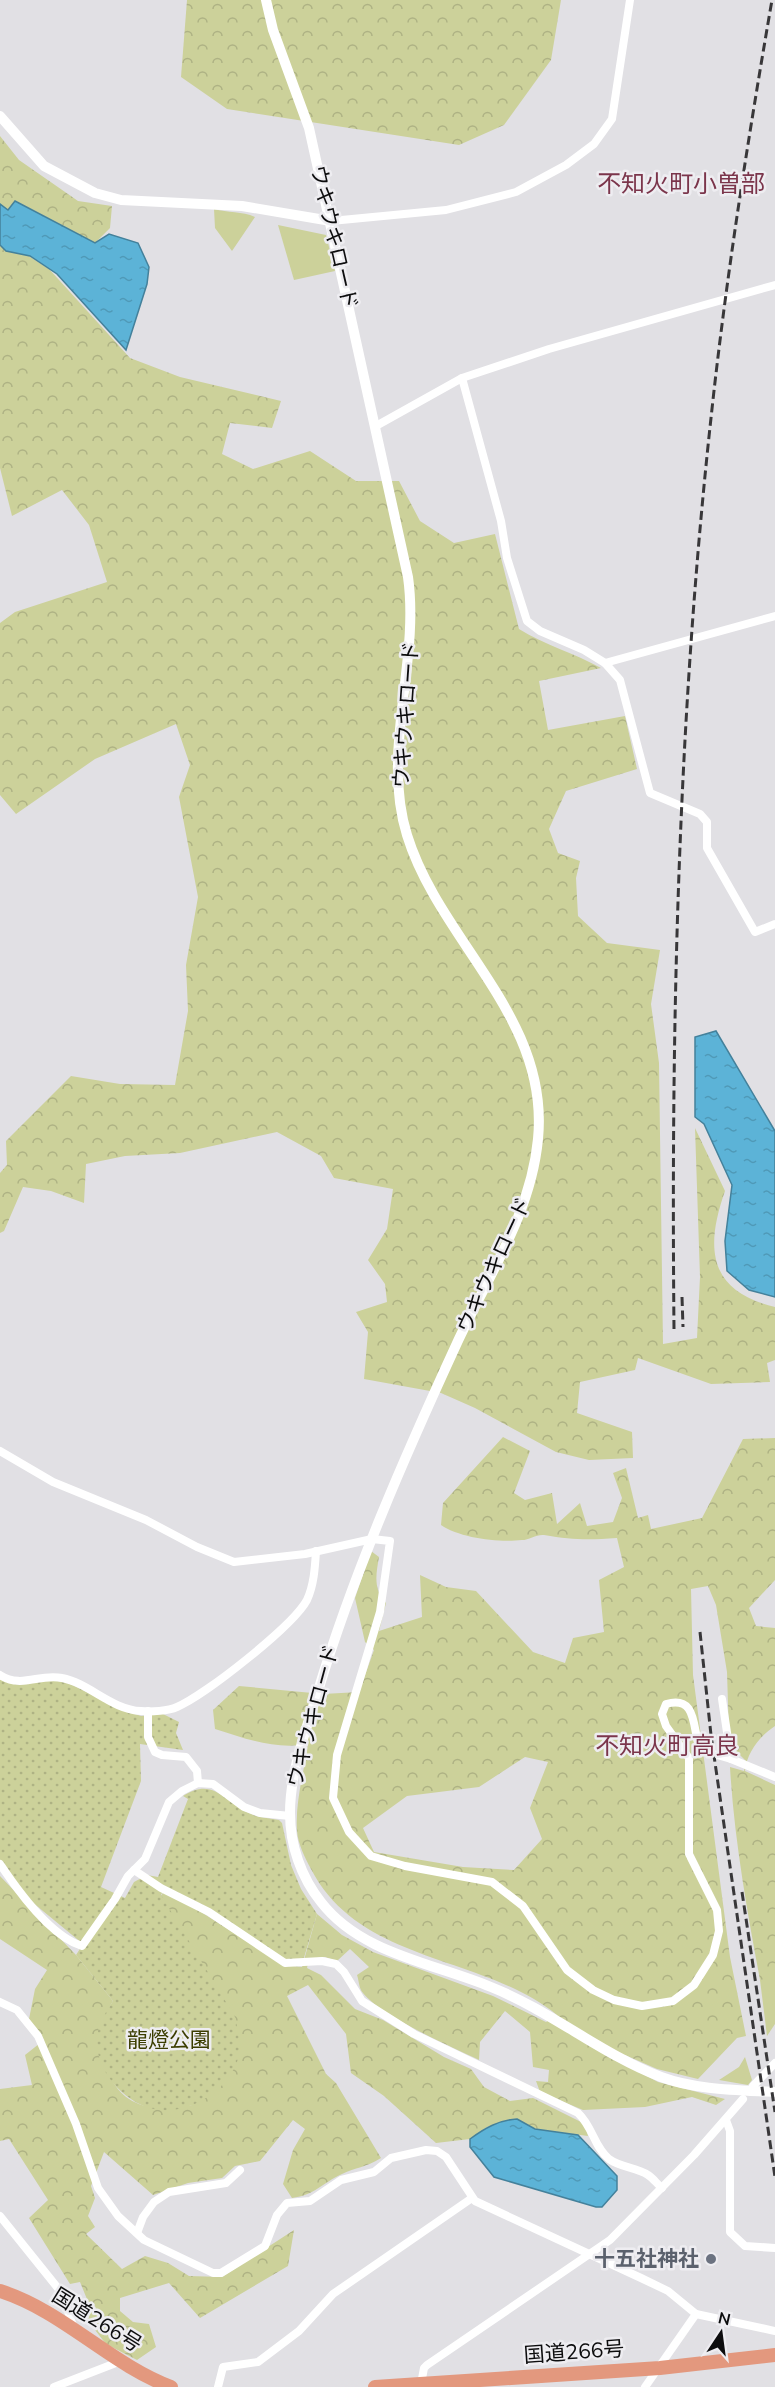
<svg xmlns="http://www.w3.org/2000/svg" width="775" height="2387" font-family="Mulish,'Noto Sans JP',sans-serif">
  <style>
    .green { fill: #ccd19a }
    .forest { fill: url(#forest-crowns); fill-rule: evenodd }
    .park { fill: url(#park-dots) }
    .water { fill: url(#water-ripples); stroke: #44819b; stroke-width: 1.5 }
    .lines { fill: none; stroke-linecap: round; stroke-linejoin: round }
    .minor { stroke: #fff; stroke-width: 8 }
    .tertiary { stroke: #fff; stroke-width: 10 }
    .trunk { stroke: #e3987e; stroke-width: 14 }
    .rail { stroke: #383739; stroke-width: 3; stroke-dasharray: 9 4.5; stroke-linecap: butt }
    .worship-dot { fill: #6b7280; stroke: #eeedf1; stroke-width: 2 }
    .labels { text-anchor: middle; stroke-width: 5; stroke-linejoin: round; paint-order: stroke }
    .street-label { font-size: 21px; fill: #0d0d0e; stroke: #eeedf1 }
    .park-label { font-size: 21px; fill: #3b3d00; stroke: #eeedf1 }
    .worship-label { font-size: 21px; font-weight: bold; fill: #5b616d; stroke: #eeedf1; text-anchor: end }
    .quarter-label { font-size: 24px; fill: #7b354b; stroke: #eeedf1 }
  </style>
  <defs>
    <pattern id="forest-crowns" width="20" height="18" patternUnits="userSpaceOnUse" patternTransform="scale(1.5)"><rect width="20" height="18" fill="#ccd19a"/><path d="M2 6a3 3 0 1 1 6 0M12 15a3 3 0 1 1 6 0" fill="none" stroke="#aeb284"/></pattern>
    <pattern id="park-dots" width="8" height="8" patternUnits="userSpaceOnUse" patternTransform="scale(1.5)"><rect width="8" height="8" fill="#ccd19a"/><path d="M2 2h.1M6 6h.1" fill="none" stroke="#aeb284" stroke-width="1.8" stroke-linecap="round"/></pattern>
    <pattern id="water-ripples" width="26" height="14" patternUnits="userSpaceOnUse" patternTransform="scale(1.5)"><rect width="26" height="14" fill="#5cb3d7"/><path d="M2 4q2-2 4 0t4 0M15 11q2-2 4 0t4 0" fill="none" stroke="#4f99b7"/></pattern>
  </defs>
  <rect width="100%" height="100%" fill="#e1e0e4"/>
  <g class="green">
    <path d="M214,209c14,4 28,2 41,8l-23,34 -17,-23z"/>
    <path d="M278,225l48,10 9,36 -41,9z"/>
    <path d="M768,1977h7v47l-8,12 -7,-56z"/>
    <path d="M745,2057l7,23 -4,5 -29,-5 20,-13z"/>
  </g>
  <g class="forest">
    <path d="M187,0h374l-10,60 -47,65 -45,20 -232,-36 -46,-32z"/>
    <path d="M0,136l19,24 59,41 34,5 -2,22 -15,15 -79,-42 -8,9 -8,-6z"/>
    <path d="M0,245l7,6 17,2 25,16 81,89 50,19 101,24 -9,27 -42,-5 -8,31 31,15 57,-18 46,30h43l21,40 34,22 41,-9 24,95c26,16 55,24 82,39l-62,13 9,49 77,-14 12,53 -71,22 -17,38 9,24 22,8 -4,17 2,38 29,27 53,7 -9,54 8,59 4,281 34,-6 3,-61 -5,-149 30,63c-20,57 -17,100 50,116v53l-8,3 3,19 -59,2 -73,-26 -3,12 -55,12 -3,31 55,19 1,26 -44,2 -33,-8 -81,-44 -34,-15 -77,-14 4,-47 -12,-20 31,-10 -2,-18 -17,-24 19,-31 6,-40 -59,-11 -13,-22 -44,-24 -97,21 -55,3 -39,8 -2,39 -33,-12 -28,-4 -19,44 -4,2v-60l7,-8 -1,-24 65,-65 49,8 55,1 13,-74 -2,-46 12,-68 -19,-100 11,-32 -14,-41 -81,35 -79,55 -16,-19v-172l15,-11 92,-30 -18,-57 -27,-35 -50,26 -12,-48z"/>
    <path d="M503,1437l27,14 -16,42 11,7 27,-7 5,31 23,-21 7,23 26,-4 9,-24 -9,-25 13,-5 12,50 10,-3 3,14 51,-11 41,-79 32,-1v142l-26,28 7,18 19,2v98c-15,10 -28,26 -30,45l30,14v192l-15,3c-13,-70 -26,-142 -30,-213l14,4 2,-10 -10,-10 -7,-15 -2,-64 -11,-67 -8,-19 -17,3 2,86 37,282 16,79 -9,2 -39,41 -41,-10 -32,-14 -4,7 37,20 67,17 -9,6 -24,-8 -47,10 -62,3 -43,-18 -4,-11 12,1 1,-12 -16,-3 -3,-35 -25,-21 -25,31 -1,18c-29,-14 -97,-43 -116,-67 -4,-4 -4,-12 -6,-18l12,-8 -19,-18 -13,12 -12,-4 -16,2 -2,9 14,7 34,34 28,11 61,37 27,12 13,18 26,14 23,-3 52,26 3,12 -53,-7 -18,-10 -30,8 -17,12 -34,4 -52,-47 -33,-23 -5,-39 -38,-49 -21,11 39,78 10,9 45,75c-16,10 -25,9 -39,16 -20,9 -27,21 -50,24l-9,-14 10,-34 12,-21 -12,-9 -33,41 -25,5 -13,12 -34,5 -35,12 -49,-43 -13,34 4,12 -7,18 7,11 -9,7 36,35 23,-13 23,7 21,13 33,1 72,-47 -6,36 -88,52 -31,-35 -49,15v13l13,11 16,2 7,23 -19,13 -31,-16 -18,-23 3,-12 -11,-27 -10,2 -41,-66 19,-18 -39,-61 -9,2v-52l32,-4 -7,-30 19,-15 -15,-21 6,-30 12,-19 -47,-31v-63l76,79 37,46c-10,16 -8,26 -6,44 2,11 1,28 6,37 17,29 51,29 79,23l-2,-159 -29,-50 4,-7 119,76 18,2 15,-53 25,21 31,17 120,44 53,26 11,-7c-75,-61 -197,-51 -246,-146 -6,-11 -13,-25 -14,-38 -2,-29 7,-59 11,-87 -32,6 -62,-5 -93,-15l-2,-19 26,-24 84,8 36,-2 15,-42 -9,-8 -10,-44 16,-47 8,6c-3,17 -6,33 7,46l-7,28 43,-14 -2,-42 26,12 30,4 57,61 32,11 8,-25 31,-6 -5,-52 25,-13 -7,-29c-28,2 -45,2 -73,-3 -7,-1 -15,5 -22,5 -23,3 -62,-2 -81,-15l2,-22zM525,1757l23,5 -18,46 12,31 -28,31 -51,-3 -89,-15 -11,-24 44,-32 72,-9z"/>
  </g>
  <path class="park" d="M0,1679l19,6 31,-5 16,2 57,28 18,6 22,-2 16,8 -3,11 7,17 -43,-6 1,37 -40,106 24,11 9,-16 13,-7 11,2 30,-78 -5,-3c31,-20 42,7 68,18 8,4 19,4 28,6l3,3 9,42 10,24 16,25 -14,47h-17l-122,-72 -3,6 74,122c3,14 7,31 2,45 -12,32 -54,56 -87,46 -28,-8 -55,-39 -53,-69 0,-13 9,-27 16,-38l-37,-46 7,-11 -57,-47 -26,-37z"/>
  <g class="water">
    <path d="M15,201l80,42 14,-9 29,9 11,24 -2,17 -21,66 -69,-76 -27,-18 -24,-5 -6,-6v-41l8,6z"/>
    <path d="M716,1031l59,100v166l-26,-7 -22,-19 -2,-30 7,-56 -28,-61 -9,-7v-80z"/>
    <path d="M517,2119l18,10 43,6 39,41v14l-15,17h-6l-102,-30 -24,-30v-8c15,-11 29,-19 47,-20z"/>
  </g>
  <g class="lines">
    <g class="minor">
      <path d="M331,221l115,-11 70,-18 50,-27 28,-21 18,-25 18,-119"/>
      <path d="M462,378l39,143 6,37 20,63 13,10 44,19 21,13 15,17 30,113 50,21 7,8v26l48,84 20,-8"/>
      <path d="M376,426l86,-48 87,-29 226,-64"/>
      <path d="M605,663l170,-47"/>
      <path d="M0,1451l53,31 93,38 51,27 37,15 71,-8 67,-15 18,2 -10,71 -43,143 -4,43 16,34 22,24 34,10 87,16 31,24 44,64 26,20 21,10 28,6 31,-5 21,-16 19,-30 6,-24 -2,-21 -28,-56v-96l-23,-32 -4,-12 4,-10c32,-9 26,24 34,46l31,9 44,18"/>
      <path d="M0,1675c22,14 39,-2 62,3 27,5 50,32 79,33 10,1 27,0 36,-4 28,-12 116,-81 130,-107 7,-15 8,-33 9,-49"/>
      <path d="M722,1699l9,60"/>
      <path d="M148,1711v26l7,15 7,3 24,2 11,14 1,12"/>
      <path d="M0,1864c18,27 50,72 82,82l33,-47 13,-23 17,-17 24,-57 13,-11 16,-8 15,1 31,23 16,6 30,3"/>
      <path d="M134,1870l27,18 48,24 76,51 37,-2 14,3 8,8 18,29 52,33 164,79c15,14 16,34 31,46 12,9 28,8 39,16 5,3 9,9 14,13"/>
      <path d="M0,2002l17,8 21,26 38,88 22,64 20,28 26,24 69,33h8l44,-27 12,-31 10,-12 23,-2 31,-21 33,-8 17,-14 35,-8 11,1 9,6 29,44 166,77 27,13 28,23 79,17"/>
      <path d="M753,2086l22,-23"/>
      <path d="M726,2120l4,11v101l15,14 30,2"/>
      <path d="M0,2216l61,76 14,39"/>
      <path d="M137,2233l6,-16 11,-15 15,-10 57,-9 14,-13"/>
      <path d="M421,2384l3,-16 3,-3 183,-125 84,-85 49,-56"/>
      <path d="M54,2387l67,-26"/>
      <path d="M218,2387l5,-20 35,-5 41,-31 34,-37 139,-96"/>
      <path d="M645,2387l51,-73"/>
    </g>
    <g class="tertiary">
      <path d="M266,0l7,30 36,98 99,449c12,85 -27,174 -1,258 33,107 143,182 131,304 -7,75 -50,137 -81,204 -52,113 -103,229 -139,348 -12,39 -28,81 -28,122 0,32 11,64 31,89 40,52 113,61 170,85 60,24 110,67 170,90 35,13 77,13 114,15"/>
      <path d="M0,116l44,50 51,27 26,7 121,6 89,15"/>
    </g>
    <g class="trunk">
      <path d="M0,2291c63,20 110,73 171,96"/>
      <path d="M375,2387l285,-19 115,-13"/>
    </g>
    <g class="rail">
      <path d="M682,1297l1,30"/>
      <path d="M674,1329c-3,-304 4,-609 37,-911 15,-140 37,-279 61,-418"/>
      <path d="M700,1632l11,103 64,442"/>
      <path d="M742,1892l33,220"/>
    </g>
  </g>
  <circle class="worship-dot" cx="711" cy="2259" r="6"/>
  <g class="labels">
    <g class="street-label">
      <text transform="translate(334 237) rotate(77)" y="7">ウキウキロード</text>
      <text transform="translate(406 715) rotate(-86)" y="7">ウキウキロード</text>
      <text transform="translate(494 1265) rotate(-65)" y="7">ウキウキロード</text>
      <text transform="translate(313 1716) rotate(-75)" y="7">ウキウキロード</text>
      <text transform="translate(97 2320) rotate(32)" y="7">国道266号</text>
      <text transform="translate(574 2352) rotate(-4)" y="7">国道266号</text>
    </g>
    <g class="park-label">
      <text x="169" y="2047">龍燈公園</text>
    </g>
    <g class="worship-label">
      <text x="699" y="2266">十五社神社</text>
    </g>
    <g class="quarter-label">
      <text x="681" y="192">不知火町小曽部</text>
      <text x="667" y="1754">不知火町高良</text>
    </g>
  </g>
  <g transform="translate(721 2333) rotate(13)" stroke="#eeedf1" stroke-width="4.5" paint-order="stroke">
  <path d="M0-4.5L10 22L0 15L-10 22Z" fill="#0d0d0e"/>
  <text y="-9" font-size="16" font-weight="bold" text-anchor="middle" fill="#0d0d0e">N</text>
  </g>
</svg>
